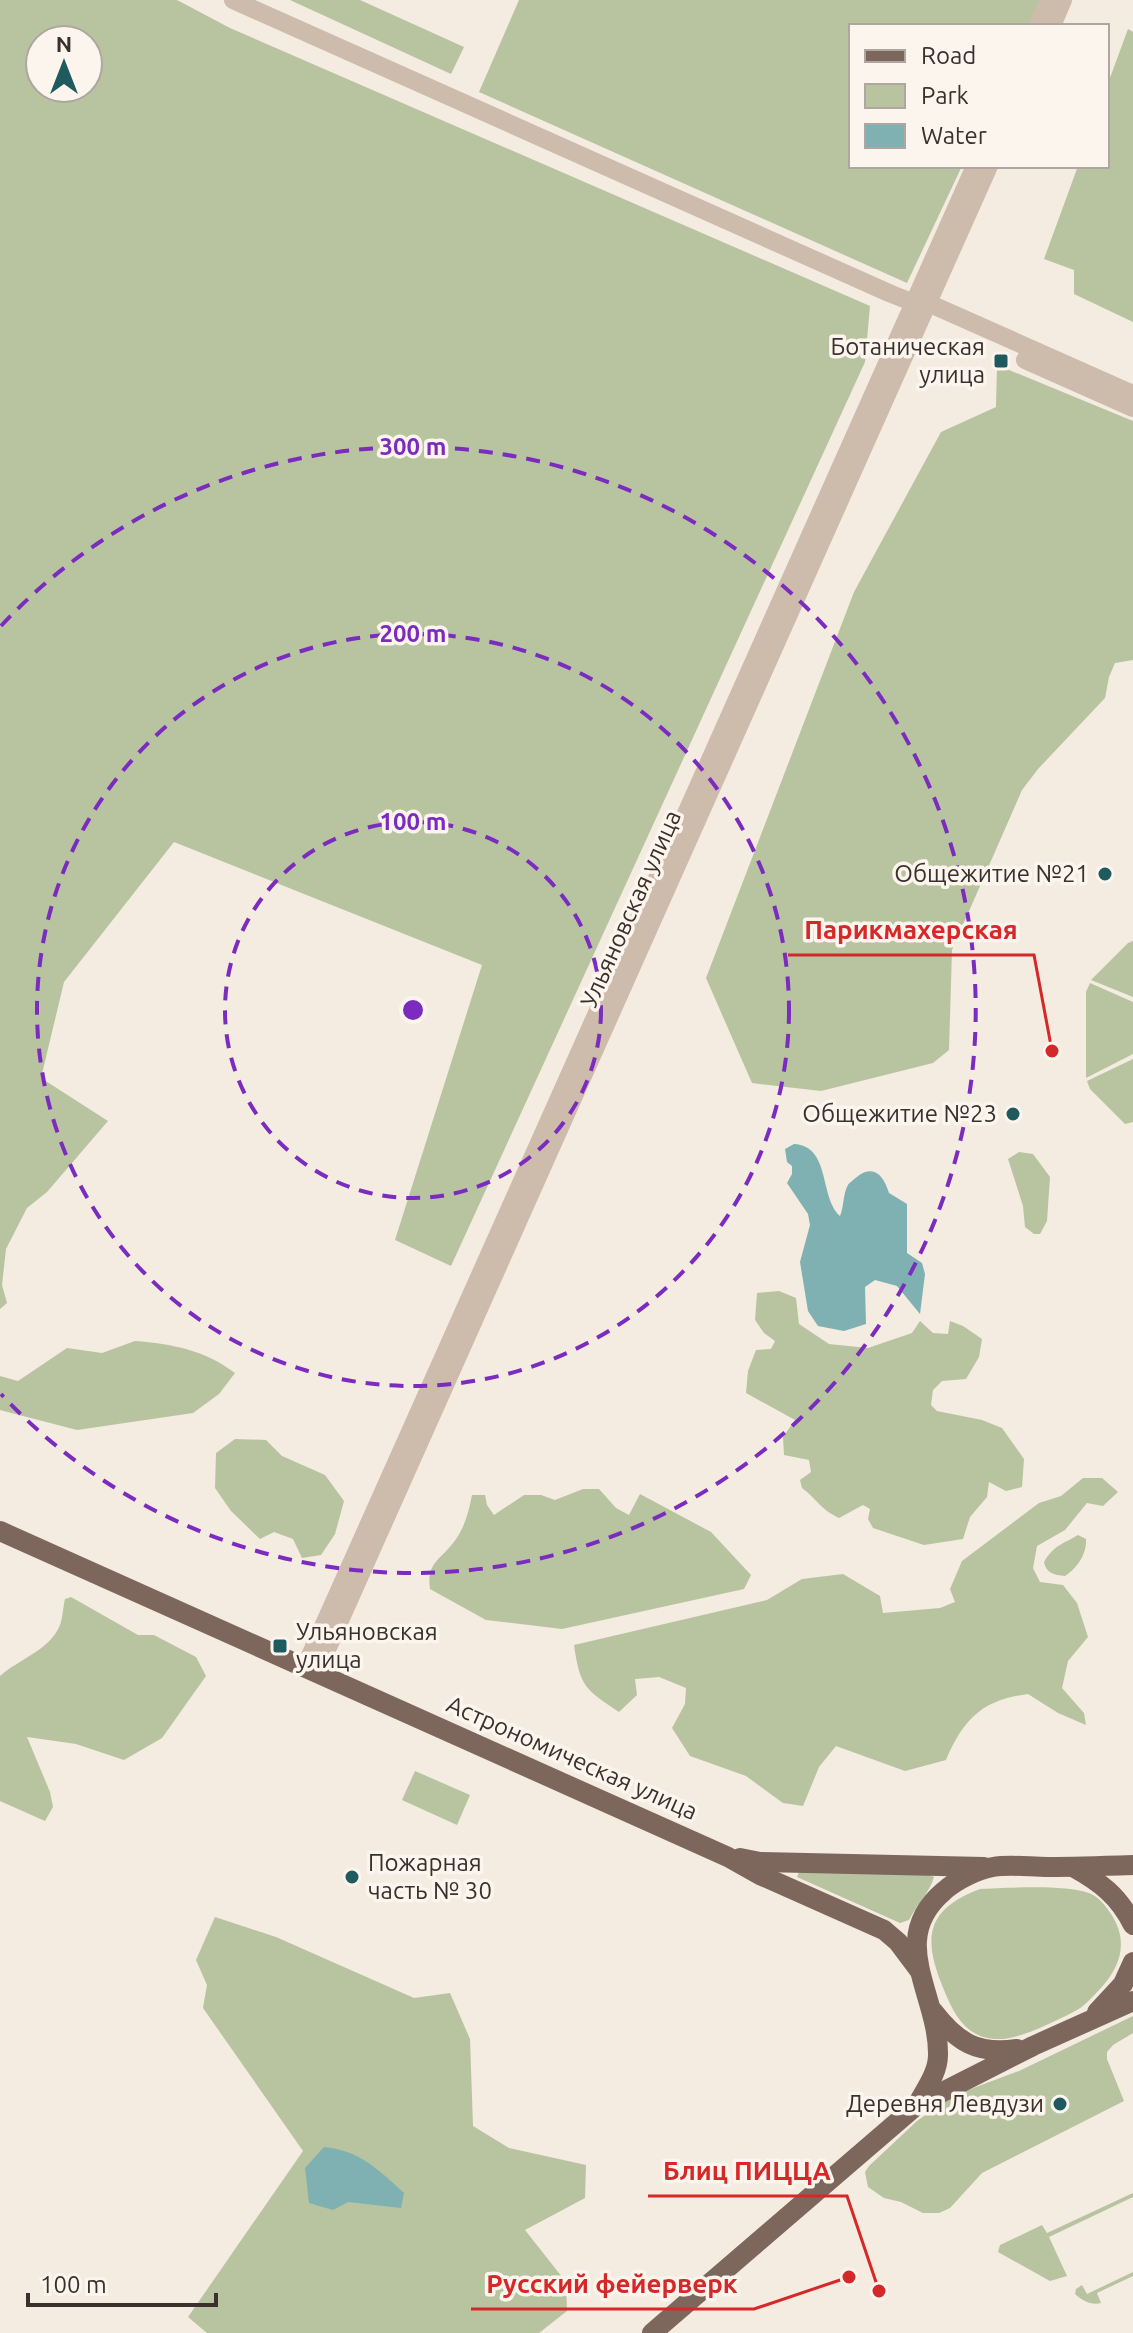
<svg xmlns="http://www.w3.org/2000/svg" width="1133" height="2333" font-family="Ubuntu,sans-serif">
  <style>
    .green { fill: #b8c4a0; fill-rule: evenodd }
    .water { fill: #7fb0b2 }
    .lines { fill: none; stroke-linecap: round; stroke-linejoin: round }
    .minor { stroke: #cdbbac; stroke-width: 18 }
    .major { stroke: #7d675c; stroke-width: 20 }
    .ring { fill: none; stroke: #7b2cbf; stroke-width: 4; stroke-dasharray: 14 10 }
    .poi-dot { fill: #1f5a5e; stroke: #fbf5ee; stroke-width: 3 }
    .labels { text-anchor: middle; stroke-width: 7; stroke-linejoin: round; paint-order: stroke }
    .poi-label { font-size: 24px; fill: #3b302b; stroke: #fbf5ee; text-anchor: end }
    .street-label { font-size: 24px; fill: #3b302b; stroke: #fbf5ee }
    .centre { fill: #7b2cbf; stroke: #fbf5ee; stroke-width: 4 }
    .ring-label { font-size: 24px; text-anchor: middle; font-weight: bold; fill: #7b2cbf; stroke: #fbf5ee; stroke-width: 7; stroke-linejoin: round; paint-order: stroke }
    .leader { fill: none; stroke: #d62828; stroke-width: 3 }
    .callout-dot { fill: #d62828; stroke: #fbf5ee; stroke-width: 3 }
    .callout-label { font-size: 26px; text-anchor: middle; font-weight: bold; fill: #d62828; stroke: #fbf5ee; stroke-width: 7; stroke-linejoin: round; paint-order: stroke }
  </style>
  <rect width="100%" height="100%" fill="#f4ebe1"/>
  <g class="green">
    <path d="M0,0h177l53,28 640,278 -5,56 -414,904 -56,-26 87,-275 -308,-123 -110,140 -23,96 67,43 -61,71 -20,16 -21,41 -4,36 5,18 -7,6zM40,40h48v48h-48z"/>
    <path d="M290,0h70l104,47 -13,27z"/>
    <path d="M519,0h522l-12,26h-178v140h111l-55,117 -428,-191z"/>
    <path d="M1128,29l5,3v290l-59,-28v-24l-30,-11 34,-93h29v-80z"/>
    <path d="M997,365l136,56v239l-18,3 -6,14 -4,21 -67,71 -16,21 -70,160 -3,100 -16,13 -112,28 -69,-8 -46,-105 148,-386 87,-160 55,-25z"/>
    <path d="M1133,941v56l-42,-17 37,-37z"/>
    <path d="M1090,983l43,19v52l-47,24v-86z"/>
    <path d="M1133,1059v63l-8,2 -35,-35 -3,-8z"/>
    <path d="M1019,1152l14,2 17,23 -3,44 -7,13h-6l-9,-7 -2,-21 -15,-47z"/>
    <path d="M779,1291l17,7 3,26 30,20 39,4 44,-15 8,-12 13,12 15,1 2,-13 13,5 19,13 -3,18 -13,22 -24,2 -9,9 -2,15 6,6 45,9 20,8 22,31 -2,28 -16,4 -17,-9 -2,15 -17,20 -7,22 -39,6 -51,-17 -5,-9 2,-10 -7,-4 -24,13c-19,-9 -21,-18 -37,-30l-2,-8 11,-8 -2,-12 -25,-5 -1,-18 12,-17 -49,-27 2,-22 8,-21 15,-1 4,-8 -11,-8 -9,-13 2,-27z"/>
    <path d="M135,1341c37,3 70,9 100,32l-16,21 -26,19 -116,17 -77,-20v-34l18,5 49,-33 35,5z"/>
    <path d="M235,1439l31,1 16,16 43,19 19,26 -9,33 -14,21 -19,3 -9,-19 -19,-7 -14,7 -29,-28 -16,-23 1,-35z"/>
    <path d="M1083,1478h19l16,14 -15,14 -16,-3 -22,27 -28,16 -4,22 7,14 23,3 14,18 11,34 -20,24 -6,27 22,25 2,12 -28,-12 -30,-19c-45,6 -64,24 -82,66l-41,11 -69,-25 -17,21 -16,39 -20,-3 -37,-27 -56,-20 -18,-28 13,-24 1,-16 -27,-11 -24,2 2,16 -18,17c-34,-23 -39,-25 -45,-67l193,-45 35,-21 41,-5 37,22 3,17 57,-5 15,-6 -5,-13 12,-28 77,-58 22,-7z"/>
    <path d="M583,1489h16l17,19 13,7 11,-21 71,38 40,43 -7,14 -182,40 -76,-9 -56,-31c-4,-28 12,-29 26,-50 9,-13 13,-28 16,-44h13l2,10 7,10 30,-20h17l14,5z"/>
    <path d="M1078,1535l8,4c1,15 -9,29 -21,37 -11,-1 -19,-3 -21,-14 10,-17 19,-18 34,-27z"/>
    <path d="M71,1597l67,38h16l42,22 10,19 -44,62 -38,22 -48,-16 -49,-7 23,55 3,15 -8,14 -45,-20v-125c19,-17 50,-26 60,-51 3,-8 3,-18 5,-26z"/>
    <path d="M415,1771l55,24 -13,30 -55,-25z"/>
    <path d="M799,1872l128,2 7,3c-4,15 -18,29 -25,43l-9,3 -103,-46z"/>
    <path d="M980,1889c27,-1 84,-5 109,4 10,4 16,12 22,21 18,27 10,53 -12,76 -7,7 -13,15 -22,20 -19,10 -58,30 -79,29 -31,0 -44,-24 -54,-49 -21,-50 -20,-80 36,-101z"/>
    <path d="M215,1917l61,20 138,61 36,-5 20,46 3,87 36,22 77,17 -1,33 -60,32 41,52 1,29 -28,22h-332l-19,-16 115,-166 -100,-143 4,-23 -11,-25z"/>
    <path d="M1133,2016v17l-20,12 -6,7v7l17,42 -142,72 -32,35 -11,5h-16l-22,-11 -17,-4 -16,-11 -3,-15 4,-6 48,-45 35,-25 67,-25z"/>
    <path d="M1133,2193v4l-84,40 18,39 -17,5 -52,-29 2,-7 42,-20 5,8z"/>
    <path d="M1133,2272v4l-36,17 4,10c-9,3 -20,-3 -26,-9l1,-5 6,-4 5,9z"/>
  </g>
  <g class="water">
    <path d="M794,1144c37,2 25,53 46,72 4,-9 3,-23 8,-31 0,-1 9,-8 10,-9 17,-12 26,1 31,17l18,11v49l15,10 3,11 -5,40 -23,-28 -22,-6 -10,7 1,37 -22,7 -26,-5 -10,-15 -8,-49 10,-37 -2,-11 -21,-31 5,-9v-8l-5,-4 -2,-13z"/>
    <path d="M324,2147c35,3 55,23 80,46l-3,15 -53,-6 -15,8 -24,-7 -4,-35z"/>
  </g>
  <g class="lines">
    <g class="minor">
      <path d="M233,0l656,293 25,10h14l205,91"/>
      <path d="M1037,26l12,-26"/>
      <path d="M1052,26l11,-26"/>
      <path d="M1025,360l108,48"/>
      <path d="M305,1667l670,-1501"/>
      <path d="M317,1672l672,-1506"/>
    </g>
    <g class="major">
      <path d="M0,1531l728,326 32,18 124,55 14,12 21,28"/>
      <path d="M740,1858l20,4 224,5"/>
      <path d="M1073,1867c27,15 46,29 60,58"/>
      <path d="M933,2011c24,31 44,44 84,38"/>
      <path d="M1097,2012l26,-28 10,-22"/>
      <path d="M917,2105c8,-15 21,-32 21,-50 1,-60 -52,-115 6,-164 12,-11 33,-21 49,-24 17,-3 37,0 55,0 28,0 57,-1 85,-2"/>
      <path d="M652,2333l265,-228 116,-59 100,-45"/>
    </g>
  </g>
  <g class="ring">
    <circle cx="413" cy="1010" r="188"/>
    <circle cx="413" cy="1010" r="376"/>
    <path d="M1 626A563 563 0 1 1 1 1394"/>
  </g>
  <g class="poi-dot">
    <rect x="993" y="353" width="16" height="16" rx="4"/>
    <circle cx="1105" cy="874" r="8"/>
    <circle cx="1013" cy="1114" r="8"/>
    <rect x="272" y="1638" width="16" height="16" rx="4"/>
    <circle cx="352" cy="1877" r="8"/>
    <circle cx="1060" cy="2104" r="8"/>
  </g>
  <g class="labels">
    <g class="poi-label">
      <text x="985" y="355">Ботаническая<tspan x="985" dy="28">улица</tspan></text>
      <text x="1089" y="882">Общежитие №21</text>
      <text x="997" y="1122">Общежитие №23</text>
      <text x="296" y="1640" text-anchor="start">Ульяновская<tspan x="296" dy="28">улица</tspan></text>
      <text x="368" y="1871" text-anchor="start">Пожарная<tspan x="368" dy="28">часть № 30</tspan></text>
      <text x="1044" y="2112">Деревня Левдузи</text>
    </g>
    <g class="street-label">
      <text transform="translate(631 909) rotate(-66)" y="8">Ульяновская улица</text>
      <text transform="translate(572 1758) rotate(24)" y="8">Астрономическая улица</text>
    </g>
  </g>
  <circle cx="413" cy="1010" r="12" class="centre"/>
  <g class="ring-label">
    <text x="413" y="455">300 m</text>
    <text x="413" y="642">200 m</text>
    <text x="413" y="830">100 m</text>
  </g>
  <path class="leader" d="M1052 1051L1034 955H788M879 2291L847 2196H648M849 2277L754 2309H471"/>
  <g class="callout-dot">
    <circle cx="1052" cy="1051" r="8"/>
    <circle cx="879" cy="2291" r="8"/>
    <circle cx="849" cy="2277" r="8"/>
  </g>
  <g class="callout-label">
    <text x="911" y="939">Парикмахерская</text>
    <text x="747" y="2180">Блиц ПИЦЦА</text>
    <text x="612" y="2293">Русский фейерверк</text>
  </g>
  <rect x="849" y="24" width="260" height="144" fill="#fbf5ee" stroke="#aea6a0" stroke-width="2"/>
  <rect x="865" y="50" width="40" height="12" fill="#7d675c" stroke="#aea6a0" stroke-width="2"/>
  <text x="921" y="64" font-size="24" fill="#3b302b">Road</text>
  <rect x="865" y="84" width="40" height="24" fill="#b8c4a0" stroke="#aea6a0" stroke-width="2"/>
  <text x="921" y="104" font-size="24" fill="#3b302b">Park</text>
  <rect x="865" y="124" width="40" height="24" fill="#7fb0b2" stroke="#aea6a0" stroke-width="2"/>
  <text x="921" y="144" font-size="24" fill="#3b302b">Water</text>
  <g transform="translate(64 64)"><circle r="38" fill="#fbf5ee" stroke="#aea6a0" stroke-width="2"/>
  <path d="M0-6L14 30L0 20L-14 30Z" fill="#1f5a5e"/>
  <text y="-12" font-size="22" font-weight="bold" text-anchor="middle" fill="#3b302b">N</text>
  </g>
  <path d="M28 2293v12h188v-12" fill="none" stroke="#3b302b" stroke-width="4"/>
  <text x="40" y="2293" font-size="24" fill="#3b302b" stroke="#fbf5ee" stroke-width="6" paint-order="stroke">100 m</text>
</svg>
